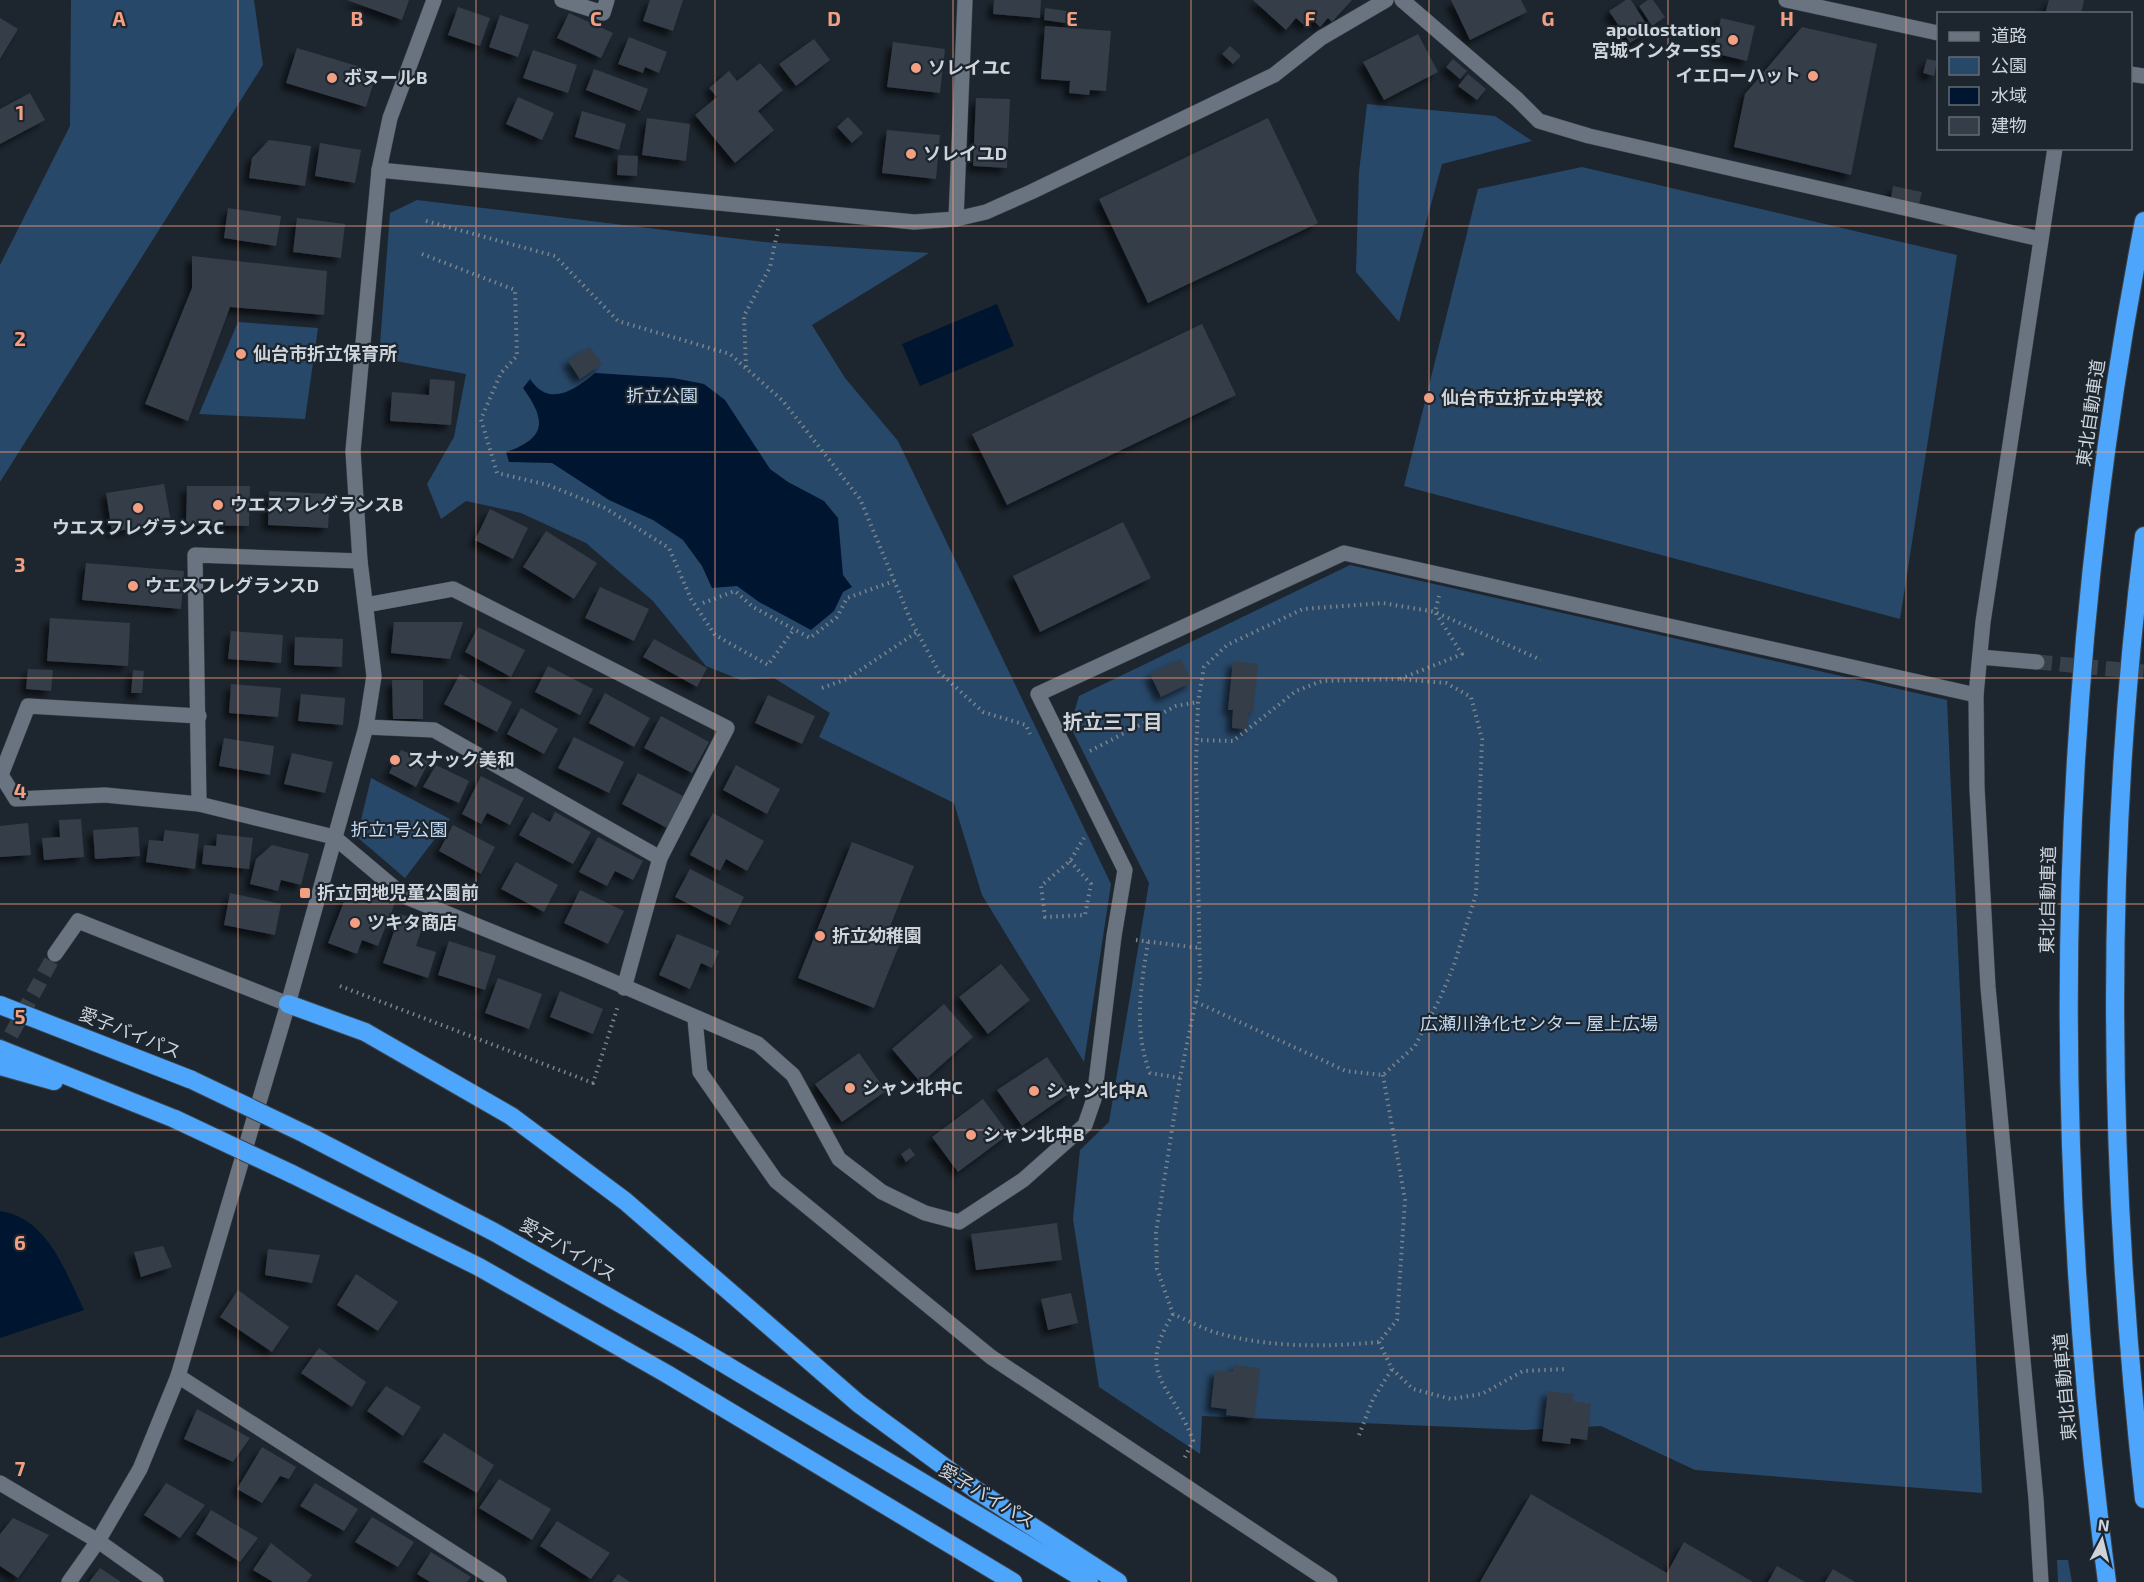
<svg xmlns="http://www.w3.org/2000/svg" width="2144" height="1582" font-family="'Exo 2','Noto Sans JP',sans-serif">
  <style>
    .green { fill: #284869 }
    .water { fill: #00152f }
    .building { fill: #343d48; filter: url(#shadow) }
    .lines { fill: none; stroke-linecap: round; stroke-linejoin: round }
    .minor-tunnel { stroke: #384049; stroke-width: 15; stroke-dasharray: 15 8; stroke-linecap: butt }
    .minor-casing { stroke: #3b424a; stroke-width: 16 }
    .highway-casing { stroke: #3b424a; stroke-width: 20 }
    .path { stroke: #7c848b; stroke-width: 4; stroke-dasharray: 1.5 4.5; stroke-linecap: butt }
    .minor { stroke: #6a7480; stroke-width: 15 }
    .highway { stroke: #4da5fc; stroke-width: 18 }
    .highway-bridge-casing { stroke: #3b424a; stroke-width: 20; stroke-linecap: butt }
    .highway-bridge { stroke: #4da5fc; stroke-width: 18 }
    .grid { fill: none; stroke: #f3a082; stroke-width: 1.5; stroke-opacity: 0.55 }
    .poi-dot { fill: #f3a082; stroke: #1d262f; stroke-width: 2 }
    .labels { text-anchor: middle; stroke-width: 4.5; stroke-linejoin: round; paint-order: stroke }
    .poi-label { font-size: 18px; font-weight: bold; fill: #ced4da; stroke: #1d262f; text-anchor: start }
    .park-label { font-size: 18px; fill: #c1d8f1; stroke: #1d262f }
    .street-label { font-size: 18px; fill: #ced4da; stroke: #1d262f }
    .neighbourhood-label { font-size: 20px; font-weight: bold; fill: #ced4da; stroke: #1d262f }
    .grid-label { font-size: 20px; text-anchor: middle; font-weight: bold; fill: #f3a082; stroke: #1d262f; stroke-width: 4.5; stroke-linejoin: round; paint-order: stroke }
  </style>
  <defs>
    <filter id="shadow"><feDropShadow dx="-5.5" dy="5.5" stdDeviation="3" flood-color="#0009"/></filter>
  </defs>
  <rect width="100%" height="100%" fill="#1d262f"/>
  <g class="green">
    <path d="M71,0h183l9,65 -263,417v-217l70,-139z"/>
    <path d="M1367,104l128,12 37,25 -90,23 -43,158 -43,-50 3,-100z"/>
    <path d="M1582,167l375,88 -57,364 -496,-133 74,-297z"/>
    <path d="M417,200l347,42 165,11 -117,72 33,53 53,63 213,443 -27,178 -102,-167 -28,-92 -135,-66 11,-24 -56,-35 -33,2 -35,-14 -53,-65 -67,-58 -65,-30 -55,-12 -25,18 -14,-35 27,-47 12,-63 -87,-16 11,-145z"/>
    <path d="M238,322l80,6 -13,91 -106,-5z"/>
    <path d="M1350,565l597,135 35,793 -287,-23 -94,-44 -78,4 -321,-14 -2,38 -101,-67 -26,-168 7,-69 29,-28 40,-239 -79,-157 9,-30z"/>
    <path d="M371,778l79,41 -45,59 -48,-41z"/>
    <path d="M2057,1560h11l4,22h-14z"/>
  </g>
  <g class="water">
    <path d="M997,304l17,42 -94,40 -18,-42z"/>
    <path d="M595,373l78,5 31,6 21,16 45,69 18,13 36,19 14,17 5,57 9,12 -9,5 -9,19 -23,19 -52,-28 -22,-16 -25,2 -10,-22 -19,-26 -30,-20 -44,-20 -57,-37 -43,-1 -3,-10c40,-14 41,-31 17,-64l7,-9c19,29 45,11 65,-6z"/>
    <path d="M0,1211c48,7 65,60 84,99l-84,28z"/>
  </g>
  <g class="building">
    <path d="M347,0h62l-7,20z"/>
    <path d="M650,0h33l-10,31 -30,-10z"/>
    <path d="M994,0h47l-1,18 -47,-4z"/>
    <path d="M1253,0h99l-20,22 -4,-4 -8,9 -7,-7 -7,7 -10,-9 -10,12z"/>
    <path d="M1451,0h70l6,12 -57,28z"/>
    <path d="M1626,0h5l19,30 -20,13 -21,-32z"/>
    <path d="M1648,0h5l12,17 -13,9 -13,-20z"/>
    <path d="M2049,0h35l-3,14h-36z"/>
    <path d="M458,7l32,11 -10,28 -32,-11z"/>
    <path d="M1045,8l29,4 -2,12 -28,-4z"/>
    <path d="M569,13l44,20 -12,25 -44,-20z"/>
    <path d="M500,15l29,10 -11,32 -29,-10z"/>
    <path d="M0,18l18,11 -18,30z"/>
    <path d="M1721,18l34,8 -8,35 -34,-8z"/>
    <path d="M1045,26l66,5 -5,60 -16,-1 -1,5 -20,-2 1,-12 -29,-2z"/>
    <path d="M1802,27l75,17 -26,131 -117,-28 11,-53z"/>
    <path d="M1418,34l20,38 -54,28 -21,-38z"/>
    <path d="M629,37l38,15 -8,21 -14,-6 -2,6 -25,-9z"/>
    <path d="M814,39l16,21 -34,26 -17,-22z"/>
    <path d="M893,42l52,7 -5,44 -53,-6z"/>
    <path d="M1230,46l11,10 -8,8 -11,-10z"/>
    <path d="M297,48l80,24 -11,35 -80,-24z"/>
    <path d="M533,50l44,15 -9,28 -45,-15z"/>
    <path d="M1453,59l14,12 -7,8 -14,-12z"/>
    <path d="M1927,59l10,2 -3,15 -11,-3z"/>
    <path d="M760,63l23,27 -25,21 16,19 -39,33 -40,-48 22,-18 -8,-9 20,-17 8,10z"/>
    <path d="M594,69l54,20 -8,22 -54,-21z"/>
    <path d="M1468,74l18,15 -9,11 -19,-14z"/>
    <path d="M30,93l15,27 -45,24v-35z"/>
    <path d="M518,97l36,16 -12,27 -36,-16z"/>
    <path d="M976,98l34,1 -3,69 -34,-2z"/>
    <path d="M582,111l44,13 -7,26 -44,-13z"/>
    <path d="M848,117l15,16 -11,10 -15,-16z"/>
    <path d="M647,118l43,6 -4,37 -44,-6z"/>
    <path d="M1268,118l50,105 -170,80 -49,-104z"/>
    <path d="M887,130l53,5 -4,44 -54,-6z"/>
    <path d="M269,140l42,6 -6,40 -56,-8 3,-20z"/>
    <path d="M320,143l41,7 -6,33 -40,-7z"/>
    <path d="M618,155l20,1 -1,20 -20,-1z"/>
    <path d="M1893,186l29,6 -3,12 -28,-6z"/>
    <path d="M228,208l53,8 -5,30 -52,-8z"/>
    <path d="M297,218l48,6 -4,34 -48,-6z"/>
    <path d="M192,256l135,15 -3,44 -94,-8 -42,114 -43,-17 47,-116z"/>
    <path d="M1202,324l34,71 -229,110 -35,-71z"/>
    <path d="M590,347l12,17 -22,15 -12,-18z"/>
    <path d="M430,379l25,2 -4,44 -61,-4 2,-29 37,3z"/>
    <path d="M164,484l7,38 -59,10 -6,-39z"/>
    <path d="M187,486h63l-1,40 -63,-1z"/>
    <path d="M269,491l61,3 -2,34 -60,-3z"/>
    <path d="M490,509l38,19 -15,31 -38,-19z"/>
    <path d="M1123,522l28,56 -111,54 -27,-56z"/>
    <path d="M546,531l51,32 -23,36 -51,-32z"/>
    <path d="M86,563l98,8 -3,38 -99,-9z"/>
    <path d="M600,587l49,22 -15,32 -49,-23z"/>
    <path d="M50,618l80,5 -2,43 -81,-5z"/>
    <path d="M394,622h69l-13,37 -59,-6z"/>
    <path d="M478,627l47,23 -14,27 -46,-25z"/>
    <path d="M231,631l52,4 -2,28 -53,-4z"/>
    <path d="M295,637l48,2 -1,28 -48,-2z"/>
    <path d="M654,639l53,29 -10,19 -54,-30z"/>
    <path d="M1181,659l11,23 -31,15 -11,-23z"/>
    <path d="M1233,661l25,3 -5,48h-4l-2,17 -15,-1 1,-18h-5z"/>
    <path d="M548,666l45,23 -13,26 -45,-23z"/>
    <path d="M28,669l25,1 -2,21 -25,-2z"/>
    <path d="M133,670l11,1 -2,22h-11z"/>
    <path d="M460,674l52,28 -15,30 -53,-28z"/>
    <path d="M392,680h31v39h-30z"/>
    <path d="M231,684l50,4 -3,29 -49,-4z"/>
    <path d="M605,693l45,25 -16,29 -45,-24z"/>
    <path d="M301,694l44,4 -2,27 -45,-4z"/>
    <path d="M768,695l47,21 -13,28 -47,-21z"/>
    <path d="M521,708l37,21 -14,25 -37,-20z"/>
    <path d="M661,716l48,26 -17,31 -48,-25z"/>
    <path d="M574,737l50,25 -15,31 -51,-25z"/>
    <path d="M224,738l50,8 -4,29 -51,-9z"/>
    <path d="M401,750l28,11 -13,26 -27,-14z"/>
    <path d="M292,753l41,9 -8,31 -41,-9z"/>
    <path d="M436,765l33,16 -10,22 -36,-16z"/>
    <path d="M736,765l44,24 -13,25 -44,-24z"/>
    <path d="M638,773l45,23 -16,32 -45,-24z"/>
    <path d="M481,776l43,22 -14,27 -23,-12 -6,11 -19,-10z"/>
    <path d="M532,812l18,10 5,-10 36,20 -18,32 -54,-29z"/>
    <path d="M713,813l51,28 -17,30 -21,-12 -6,12 -30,-16z"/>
    <path d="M81,819l3,38 -40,3 -2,-22 18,-1 -1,-17z"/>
    <path d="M28,823l3,32 -31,2v-31z"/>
    <path d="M453,825l42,22 -14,27 -42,-23z"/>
    <path d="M138,827l2,29 -45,3 -2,-29z"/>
    <path d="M165,830l34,4 -4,35 -49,-7 3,-22 14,1z"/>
    <path d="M217,834l36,4 -4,31 -47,-5 2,-19 12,1z"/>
    <path d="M598,837l45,24 -10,19 -18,-9 -8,15 -28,-14z"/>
    <path d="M852,842l62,24 -28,71 14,6 -26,65 -76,-30z"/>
    <path d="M272,845l37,9 -8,31 -20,-5 -3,11 -28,-7 6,-25z"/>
    <path d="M516,862l42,23 -14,27 -43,-23z"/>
    <path d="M690,869l54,28 -14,28 -55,-28z"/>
    <path d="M350,886l45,17 -17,43 -16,-6 -5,14 -29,-11z"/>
    <path d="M580,890l44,21 -16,33 -44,-21z"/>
    <path d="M230,893l51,11 -6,31 -51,-10z"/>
    <path d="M400,914l24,8 -8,24 20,6 -8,26 -45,-15z"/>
    <path d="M677,934l42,17 -7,17 -11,-5 -11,26 -31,-14z"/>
    <path d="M449,941l47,15 -11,34 -47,-15z"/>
    <path d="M1001,964l29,36 -42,34 -29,-37z"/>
    <path d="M498,978l44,16 -13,35 -44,-16z"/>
    <path d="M560,991l43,18 -10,25 -43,-17z"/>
    <path d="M944,1004l29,33 -52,46 -29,-34z"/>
    <path d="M859,1053l27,38 -44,31 -27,-38z"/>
    <path d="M1047,1057l24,35 -49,34 -25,-36z"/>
    <path d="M983,1099l26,35 -51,38 -26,-35z"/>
    <path d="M910,1148l5,7 -9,7 -5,-8z"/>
    <path d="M1057,1223l5,37 -86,10 -5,-36z"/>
    <path d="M163,1246l9,21 -31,10 -7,-25z"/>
    <path d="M268,1249l52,6 -8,28 -47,-8z"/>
    <path d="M356,1274l42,28 -20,29 -41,-26z"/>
    <path d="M238,1290l51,37 -17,25 -52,-35z"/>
    <path d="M1071,1293l7,30 -30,7 -7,-31z"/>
    <path d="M319,1348l47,34 -14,25 -51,-34z"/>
    <path d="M1234,1365l26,3 -6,50 -28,-3 1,-6 -16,-2 4,-37 18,2z"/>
    <path d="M386,1386l35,21 -18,29 -36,-25z"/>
    <path d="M1548,1391l26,3 -1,7 18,3 -4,36 -16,-2 -1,6 -28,-3z"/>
    <path d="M197,1409l53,29 -17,24 -49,-23z"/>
    <path d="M444,1433l50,32 -17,28 -54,-31z"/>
    <path d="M262,1447l34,20 -7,12 -9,-3 -18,27 -25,-14z"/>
    <path d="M499,1479l52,30 -19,31 -53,-32z"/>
    <path d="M166,1483l39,22 -25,33 -36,-23z"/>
    <path d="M315,1483l43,26 -14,22 -44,-25z"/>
    <path d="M1531,1494l136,79 17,-31 69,40h-273z"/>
    <path d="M211,1510l47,28 -18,24 -44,-28z"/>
    <path d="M372,1517l42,25 -16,25 -43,-25z"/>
    <path d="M13,1518l36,17 -31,43 -18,-12v-32z"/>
    <path d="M557,1521l53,32 -19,26 -51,-33z"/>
    <path d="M271,1543l41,32 -5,7h-34l-20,-12z"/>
    <path d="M431,1552l40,25 -4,5h-37l-13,-8z"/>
    <path d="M1777,1566l28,16h-37z"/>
    <path d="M100,1568l21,14h-32z"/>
    <path d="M1833,1569l22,13h-30z"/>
    <path d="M618,1574l12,8h-18z"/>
  </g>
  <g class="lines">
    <g class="minor-tunnel">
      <path d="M2037,662l107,10"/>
      <path d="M0,1055l55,-101"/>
    </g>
    <g class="minor-casing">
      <g id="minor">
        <path d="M562,0l41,13 4,-13"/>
        <path d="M1402,0l115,99 22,22 50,15 451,103"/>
        <path d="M1786,0l152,33"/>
        <path d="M2130,74l14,2"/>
        <path d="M379,170l535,52 42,-3 30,-7 45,-20 243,-117 47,-37 65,-38"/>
        <path d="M956,219l9,-219"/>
        <path d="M360,561l-165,-6 4,249 135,33 70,59 182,74 172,74 35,31 46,84 43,33 43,21 34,9 64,-42 62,-55 9,-26 20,-163 11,-66 -87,-176 306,-141 632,142"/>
        <path d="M366,605l87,-16 274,139 -67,130 -36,130"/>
        <path d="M1980,657l57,5"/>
        <path d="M199,716l-171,-10 -27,69 15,24 89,-4 94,9"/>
        <path d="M366,727l68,3 226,128"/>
        <path d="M55,954l23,-33 210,83"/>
        <path d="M695,1019l5,53 76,109 215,176 339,225"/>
        <path d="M178,1376l321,206"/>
        <path d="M0,1483l98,58 58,41"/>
        <path d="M69,1582l29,-41 42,-72 38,-93 110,-372 78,-277 8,-51 -14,-115 -7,-110 26,-281 11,-52 44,-118"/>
        <path d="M2041,1582l-5,-83 -48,-512 -11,-199 -1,-93 7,-73 72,-474"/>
      </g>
    </g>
    <g class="highway-casing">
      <g id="highway">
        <path d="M2144,536c-41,319 -36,644 0,963"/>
        <path d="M288,1004l77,28 146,84 114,85 234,203 117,86 142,92"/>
        <path d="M0,1005l192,75"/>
        <path d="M0,1049l175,70"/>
        <path d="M0,1066l54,15"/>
        <path d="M305,1134l189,98 192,109 403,241"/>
        <path d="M292,1174l187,93 188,107 346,208"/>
        <path d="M2107,1582c-60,-456 -51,-909 37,-1361"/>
      </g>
    </g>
    <g class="path">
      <path d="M426,221l129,35 63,65 112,33 53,47 77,98 51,122 28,51 44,40 43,13 4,9"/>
      <path d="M422,254l93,36 2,66 -16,17 -20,46 16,54 51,12 57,23 64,40 22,51 24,36 53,30 26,-36"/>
      <path d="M746,367l-2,-51 26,-49 8,-38"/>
      <path d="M703,603l32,-12 18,16 57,31 27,-21 10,-19 47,-17"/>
      <path d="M1400,679l62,-25 -27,-42 4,-16"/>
      <path d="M822,688l25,-9 70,-47"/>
      <path d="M1090,751l86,-45 22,-4"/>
      <path d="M1070,861l21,23 -6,31 -40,2 -4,-31 29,-25 14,-23"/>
      <path d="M1136,940l64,8"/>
      <path d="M1148,942c-7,45 -15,87 2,131l30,5"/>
      <path d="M340,986l253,97 25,-77"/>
      <path d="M1196,1002l150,69 37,4 32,-29 26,-50 13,-31 22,-71 6,-155 -11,-42 -25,-14 -48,-4 -76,2 -26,10 -63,50 -37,-1"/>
      <path d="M1383,1075l22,125 -8,120 -18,22c-52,5 -106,6 -158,-8 -16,-4 -32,-13 -48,-20l-16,-45 -1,-36 24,-155 20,-98 -4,-217 2,-61 6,-35 23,-22 76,-36 80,-6 52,9 106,48"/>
      <path d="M1173,1314c-39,64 0,69 20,127l-9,18"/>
      <path d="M1379,1342l13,27 21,20 38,10 31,-5 41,-23 42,-2"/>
      <path d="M1359,1435l14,-36 19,-30"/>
    </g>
    <use href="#minor" class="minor"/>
    <use href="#highway" class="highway"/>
    <g class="highway-bridge-casing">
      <g id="highway-bridge">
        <path d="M192,1080l113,54"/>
        <path d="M175,1119l117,55"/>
      </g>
    </g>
    <use href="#highway-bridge" class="highway-bridge"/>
  </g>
  <path class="grid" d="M238,0v1582M476,0v1582M715,0v1582M953,0v1582M1191,0v1582M1429,0v1582M1668,0v1582M1906,0v1582M0,226h2144M0,452h2144M0,678h2144M0,904h2144M0,1130h2144M0,1356h2144"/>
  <g class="poi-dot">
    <circle cx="1733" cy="40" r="6"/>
    <circle cx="916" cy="68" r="6"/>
    <circle cx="1813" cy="76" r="6"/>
    <circle cx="332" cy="78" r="6"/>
    <circle cx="911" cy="154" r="6"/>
    <circle cx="241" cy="354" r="6"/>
    <circle cx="1429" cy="398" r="6"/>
    <circle cx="218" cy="505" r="6"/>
    <circle cx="138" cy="508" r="6"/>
    <circle cx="133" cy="586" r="6"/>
    <circle cx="395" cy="760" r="6"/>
    <rect x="299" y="887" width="12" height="12" rx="3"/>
    <circle cx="355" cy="923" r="6"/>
    <circle cx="820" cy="936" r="6"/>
    <circle cx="850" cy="1088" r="6"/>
    <circle cx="1034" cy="1091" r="6"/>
    <circle cx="971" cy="1135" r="6"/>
  </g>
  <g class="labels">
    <g class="poi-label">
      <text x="1721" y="36" text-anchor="end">apollostation<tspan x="1721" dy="21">宮城インターSS</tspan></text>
      <text x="928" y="74">ソレイユC</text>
      <text x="1801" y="82" text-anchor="end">イエローハット</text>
      <text x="344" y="84">ボヌールB</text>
      <text x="923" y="160">ソレイユD</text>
      <text x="253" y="360">仙台市折立保育所</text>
      <text x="1441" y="404">仙台市立折立中学校</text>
      <text x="230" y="511">ウエスフレグランスB</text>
      <text x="138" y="534" text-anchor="middle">ウエスフレグランスC</text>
      <text x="145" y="592">ウエスフレグランスD</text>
      <text x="407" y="766">スナック美和</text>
      <text x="317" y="899">折立団地児童公園前</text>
      <text x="367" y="929">ツキタ商店</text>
      <text x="832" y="942">折立幼稚園</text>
      <text x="862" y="1094">シャン北中C</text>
      <text x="1046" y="1097">シャン北中A</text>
      <text x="983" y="1141">シャン北中B</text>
    </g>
    <g class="park-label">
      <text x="662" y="402">折立公園</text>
      <text x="399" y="836">折立1号公園</text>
      <text x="1539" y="1030">広瀬川浄化センター 屋上広場</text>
    </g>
    <g class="street-label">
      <text transform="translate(2091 413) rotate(-82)" y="6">東北自動車道</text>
      <text transform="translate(2048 900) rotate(-89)" y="6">東北自動車道</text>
      <text transform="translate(130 1033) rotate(22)" y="6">愛子バイパス</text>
      <text transform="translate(568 1250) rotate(30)" y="6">愛子バイパス</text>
      <text transform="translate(2065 1387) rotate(-95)" y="6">東北自動車道</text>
      <text transform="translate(987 1496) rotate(31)" y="6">愛子バイパス</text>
    </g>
    <g class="neighbourhood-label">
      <text x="1113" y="729">折立三丁目</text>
    </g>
  </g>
  <g class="grid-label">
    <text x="119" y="26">A</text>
    <text x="357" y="26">B</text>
    <text x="596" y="26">C</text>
    <text x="834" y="26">D</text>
    <text x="1072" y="26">E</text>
    <text x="1310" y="26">F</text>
    <text x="1548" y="26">G</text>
    <text x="1787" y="26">H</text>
    <text x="20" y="120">1</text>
    <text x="20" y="346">2</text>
    <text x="20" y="572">3</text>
    <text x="20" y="798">4</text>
    <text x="20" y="1024">5</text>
    <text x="20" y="1250">6</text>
    <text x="20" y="1476">7</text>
  </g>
  <rect x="1937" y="12" width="195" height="138" fill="#1d262f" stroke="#646c73" stroke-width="1.5"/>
  <rect x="1949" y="32" width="30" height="9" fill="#6a7480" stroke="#646c73" stroke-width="1.5"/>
  <text x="1991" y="42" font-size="18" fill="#ced4da">道路</text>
  <rect x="1949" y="57" width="30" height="18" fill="#284869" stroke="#646c73" stroke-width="1.5"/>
  <text x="1991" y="72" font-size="18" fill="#ced4da">公園</text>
  <rect x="1949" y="87" width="30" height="18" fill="#00152f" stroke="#646c73" stroke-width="1.5"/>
  <text x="1991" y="102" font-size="18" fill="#ced4da">水域</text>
  <rect x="1949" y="117" width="30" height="18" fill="#343d48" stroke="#646c73" stroke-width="1.5"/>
  <text x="1991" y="132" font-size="18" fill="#ced4da">建物</text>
  <g transform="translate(2102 1540) rotate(7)" stroke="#1d262f" stroke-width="4.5" paint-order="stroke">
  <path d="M0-4.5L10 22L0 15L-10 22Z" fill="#ced4da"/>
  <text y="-9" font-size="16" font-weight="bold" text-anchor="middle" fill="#ced4da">N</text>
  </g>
</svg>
